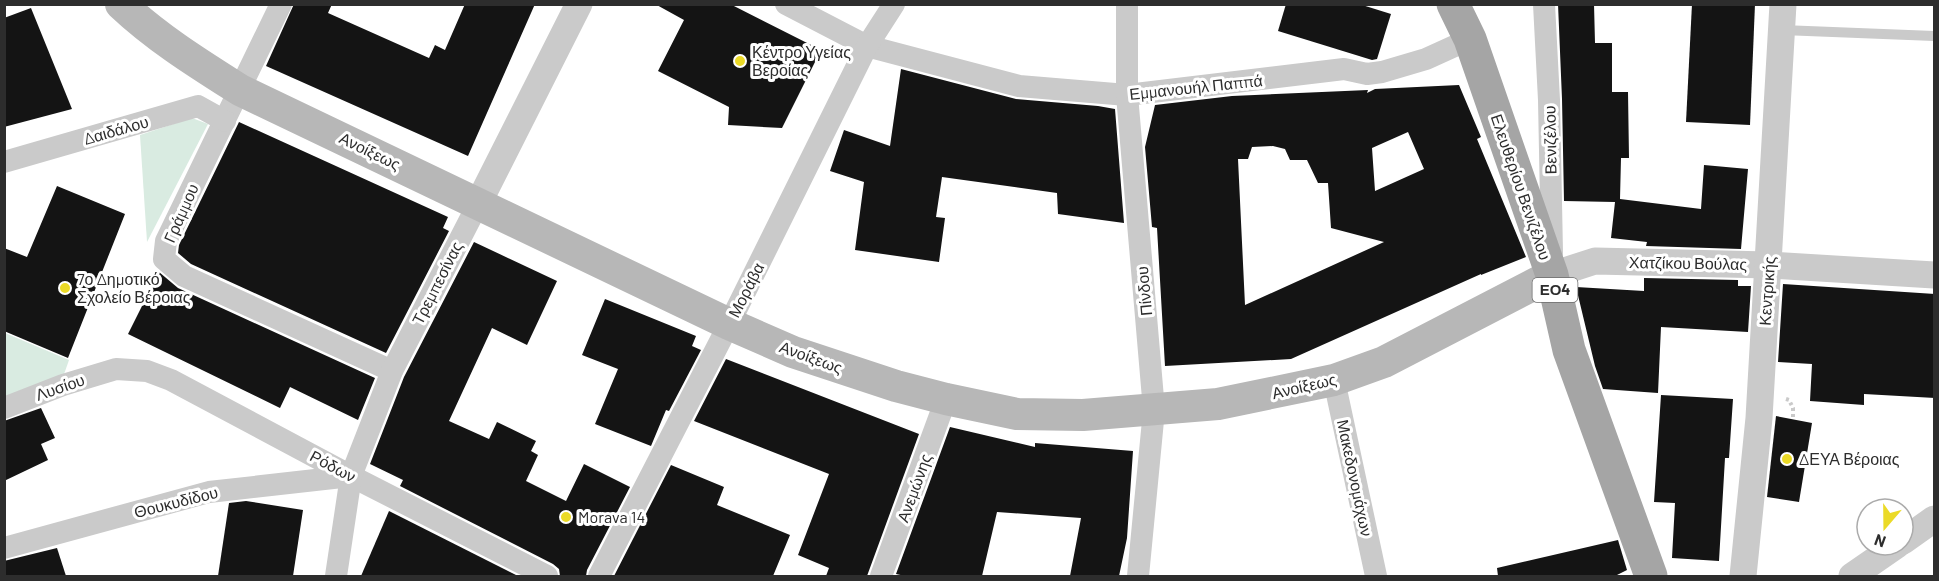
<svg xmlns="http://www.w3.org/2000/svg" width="1939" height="581" font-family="Barlow,sans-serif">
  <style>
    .green { fill: #d9ebe1 }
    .building { fill: #141414; fill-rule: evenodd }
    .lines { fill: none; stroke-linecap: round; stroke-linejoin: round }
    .path { stroke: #cacaca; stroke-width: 4; stroke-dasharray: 3 3; stroke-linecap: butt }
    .service { stroke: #cacaca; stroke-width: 10 }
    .minor { stroke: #cacaca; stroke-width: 22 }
    .tertiary { stroke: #cacaca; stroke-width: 27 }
    .secondary { stroke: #b7b7b7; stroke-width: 32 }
    .primary { stroke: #a5a5a5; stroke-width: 33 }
    .poi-dot { fill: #ebda27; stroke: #fff; stroke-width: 2 }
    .labels { text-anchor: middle; stroke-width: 6; stroke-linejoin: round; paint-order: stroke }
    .shield { fill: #fff; stroke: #6c6c6c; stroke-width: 1.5 }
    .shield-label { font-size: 15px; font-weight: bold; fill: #2d2d2d }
    .poi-label { font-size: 16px; fill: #2d2d2d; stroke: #fff; text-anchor: start }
    .street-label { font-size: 16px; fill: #2d2d2d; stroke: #fff }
  </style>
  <rect width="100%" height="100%" fill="#fff"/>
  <g class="green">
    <path d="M192,118l16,6 -61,118 -7,-107z"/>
    <path d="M5,333l64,27 -7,20 -57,22z"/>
  </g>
  <g class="building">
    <path d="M294,4h38l-4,9 101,45 6,-13 10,5 20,-46h70l-67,152 -202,-90z"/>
    <path d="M655,4h75l91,46 -39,78 -54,-3 1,-18 -71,-36 26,-51z"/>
    <path d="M1286,4h73l32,10 -14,45 -5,1 -94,-29z"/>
    <path d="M1558,4h36l1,39h17v49h16l1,66h-8l-1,41 81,10 3,-44 44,4 -7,80 -95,-3 1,-4 -36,-4 4,-36 -51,-1 -2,-102z"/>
    <path d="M1692,4h63l-5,121 -64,-3z"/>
    <path d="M31,8l41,101 -68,18v-109z"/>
    <path d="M901,69l115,30 82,7 17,3 9,114 -66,-9 -1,-21 -115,-16 -6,40 9,1 -6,44 -84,-12 9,-68 -34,-11 14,-41 46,16z"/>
    <path d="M1459,85l22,52 -4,2 49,118 -45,18v-1l-190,85 -126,7 -8,-138 -5,-1 -7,-80 10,-42 77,-9 136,-6 -1,3 8,-4zM1408,132l16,37 -49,22 -3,-43zM1273,146l12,3 5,11h17l11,23h10l3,45 53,14 -139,63 -7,-146h10l4,-12z"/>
    <path d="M239,122l209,95 -5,11 6,3 -63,122 -195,-89 -13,-11 1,-8z"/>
    <path d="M57,186l68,28 -57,144 -64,-27v-83l23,9z"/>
    <path d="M474,242l83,39 -30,64 -35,-17 -43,93 40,18 8,-17 39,19 -5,10 7,4 -12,26 40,20 18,-37 46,23 -43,83 -1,6h-26l-1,-7 -6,-5 -153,-78 3,-6 -33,-16 34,-87z"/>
    <path d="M159,272l19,16 197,90 -17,42 -68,-33 -10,21 -152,-74z"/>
    <path d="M1644,278l94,2v6h13l-3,46 -87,-5 -3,66 -55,-4 -8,-23 -19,-79 68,4z"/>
    <path d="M1783,284l152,10v104l-71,-4v11l-54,-4 2,-37 -34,-2z"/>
    <path d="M605,299l91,37 -4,10 9,4 -32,61 -3,-1 -15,36 -56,-22 23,-55 -36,-14z"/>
    <path d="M726,359l193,75 -52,142h-41l3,-8 -31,-13 31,-81 -135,-53z"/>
    <path d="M1661,395l72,4 -4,59h-4l-6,103 -47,-3 3,-55 -21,-1z"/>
    <path d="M41,408l14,30 -14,6 7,16 -44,21v-60z"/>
    <path d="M1776,416l36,7 -13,79 -32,-5z"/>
    <path d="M950,427l85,20v-4l98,8 -6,87 -8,38h-49l11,-58 -84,-6 -15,64h-77l-9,-2z"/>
    <path d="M671,465l53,22 -7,18 73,30 -17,41h-159z"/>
    <path d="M246,501l57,9 -10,66h-75l11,-73z"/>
    <path d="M389,511l129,65h-157z"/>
    <path d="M1618,540l9,30 -12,6h-117l-1,-8z"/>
    <path d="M57,548l9,28h-62v-15z"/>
  </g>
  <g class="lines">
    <path class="path" d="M1786,399l3,1 4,8v11"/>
    <path class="service" d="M1782,30l152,6"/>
    <g class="minor">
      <path d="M281,4l-115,237 -2,18 20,17 208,95"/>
      <path d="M786,4l81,42 152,40 108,9 217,-26 23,5 15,-2 44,-13 44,-20"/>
      <path d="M1127,4v91l27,315 -16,166"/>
      <path d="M1544,4l5,96 3,153"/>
      <path d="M4,162l194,-56 27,15"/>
      <path d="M1334,380l42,196"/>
      <path d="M4,408l59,-23 53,-16 31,2 24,9 180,96 196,100"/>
      <path d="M4,548l205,-56 142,-16"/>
      <path d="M336,576l15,-100 41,-105 86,-167"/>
      <path d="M599,576l130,-252 138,-278 27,-42"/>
      <path d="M881,576l65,-177"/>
    </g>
    <g class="tertiary">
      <path d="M478,204l101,-200"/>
      <path d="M1552,275l43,-14 174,4 165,10"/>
      <path d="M1903,541l31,-22"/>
      <path d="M1743,576l16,-158 24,-414"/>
      <path d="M1852,576l45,-31"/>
    </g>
    <path class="secondary" d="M121,4c36,34 78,60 119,86l489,234 64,28 103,34 50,13 71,15 66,1 135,-11 116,-24 50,-18 168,-87"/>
    <path class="primary" d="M1453,4l17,35 82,236 17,75 82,226"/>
  </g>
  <g class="poi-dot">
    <circle cx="740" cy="61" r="6"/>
    <circle cx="65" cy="288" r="6"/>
    <circle cx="1787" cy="459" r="6"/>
    <circle cx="566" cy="517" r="6"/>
  </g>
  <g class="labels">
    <rect class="shield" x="1532.5" y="278" width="45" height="24" rx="4.5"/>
    <g class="shield-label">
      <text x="1555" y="295">ΕΟ4</text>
    </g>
    <g class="poi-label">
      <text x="752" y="58">Κέντρο Υγείας<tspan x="752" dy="18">Βεροίας</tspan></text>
      <text x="77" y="285">7ο Δημοτικό<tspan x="77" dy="18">Σχολείο Βέροιας</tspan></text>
      <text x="1799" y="465">ΔΕΥΑ Βέροιας</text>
      <text x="578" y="523">Morava 14</text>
    </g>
    <g class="street-label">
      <text transform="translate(1196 87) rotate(-6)" y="6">Εμμανουήλ Παππά</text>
      <text transform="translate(116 130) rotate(-16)" y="6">Δαιδάλου</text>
      <text transform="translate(1550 140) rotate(-91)" y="6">Βενιζέλου</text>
      <text transform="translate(370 151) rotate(26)" y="6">Ανοίξεως</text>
      <text transform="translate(1521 187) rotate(71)" y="6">Ελευθερίου Βενιζέλου</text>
      <text transform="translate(181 213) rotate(-66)" y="6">Γράμμου</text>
      <text transform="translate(1688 263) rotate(1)" y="6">Χατζίκου Βούλας</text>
      <text transform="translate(437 283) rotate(-63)" y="6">Τρεμπεσίνας</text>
      <text transform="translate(746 290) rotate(-63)" y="6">Μοράβα</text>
      <text transform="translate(1144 291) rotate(-95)" y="6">Πίνδου</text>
      <text transform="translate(1767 291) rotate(-86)" y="6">Κεντρικής</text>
      <text transform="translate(811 357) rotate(20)" y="6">Ανοίξεως</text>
      <text transform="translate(1304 386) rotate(-13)" y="6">Ανοίξεως</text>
      <text transform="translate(60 387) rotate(-19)" y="6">Λυσίου</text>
      <text transform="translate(333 466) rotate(28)" y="6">Ρόδων</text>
      <text transform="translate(1355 478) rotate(78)" y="6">Μακεδονομάχων</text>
      <text transform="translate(914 488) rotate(-70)" y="6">Ανεμώνης</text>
      <text transform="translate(176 502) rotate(-14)" y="6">Θουκυδίδου</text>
    </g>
  </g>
  <rect width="1939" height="581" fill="none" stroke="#2d2d2d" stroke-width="12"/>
  <g transform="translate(1885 527) rotate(200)"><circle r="28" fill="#ffffff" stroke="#ababab" stroke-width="1.5"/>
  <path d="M0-4.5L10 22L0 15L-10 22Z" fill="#ebda27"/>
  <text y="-9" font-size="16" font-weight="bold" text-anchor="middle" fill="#2d2d2d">N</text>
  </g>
</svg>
